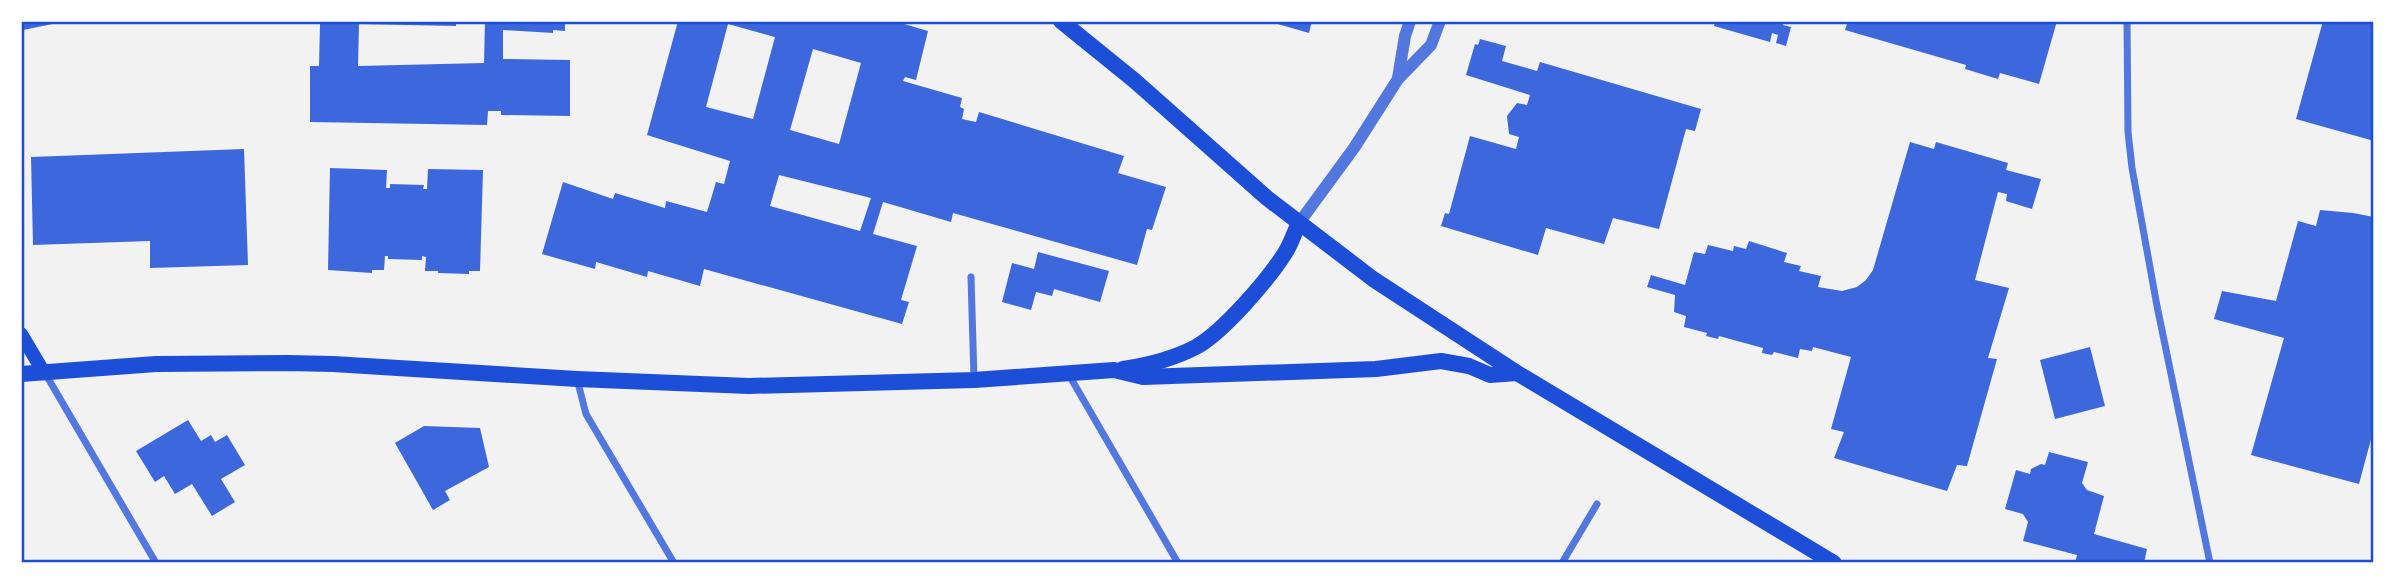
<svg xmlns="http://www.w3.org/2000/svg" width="2395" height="584" font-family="Jost,sans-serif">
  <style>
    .building { fill: #3d67dc; fill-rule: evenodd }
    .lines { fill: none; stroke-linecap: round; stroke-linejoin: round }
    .minor { stroke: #5277de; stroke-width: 7 }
    .tertiary { stroke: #5277de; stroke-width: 12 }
    .secondary { stroke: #1d4ed8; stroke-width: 14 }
    .primary { stroke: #1d4ed8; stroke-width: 16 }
    .neatline { fill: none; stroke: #1d4ed8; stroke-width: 2.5 }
  </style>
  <rect width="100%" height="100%" fill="#f2f2f2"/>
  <g class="building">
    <path d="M21,21h41v1l-39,8z"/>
    <path d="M262,21h194v5l-97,-2 -1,42 126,-3 1,-42h80v10l-12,-1v3l-50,-3v29l67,1v56l-69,-1v-4h-13l-1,14 -177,-3v-56h9l1,-42 -58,-1z"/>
    <path d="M678,21h216l34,10 -12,49 -11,-3 -2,4 59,17 -2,9 4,2 -2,10 14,3 3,-10 145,44 -6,17 48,14 -14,43 -5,-1 -10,36 -184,-52 -2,9 -68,-20 -10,32 44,12 -16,54 8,2 -7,22 -198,-55 -4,17 -52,-15 -1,6 -51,-15 -1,7 -53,-15 21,-72 50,17 2,-6 50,15 1,-7 41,11 9,-30 8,2 6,-23 -83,-26zM728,24l47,13 -22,82 -47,-12zM813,49l48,14 -22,81 -49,-14zM779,175l92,23 -11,33 -90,-25z"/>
    <path d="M1267,21h45l-3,12z"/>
    <path d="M1715,21h69l-1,4 8,2 -5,19 -10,-3 2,-8 -6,-2 -2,9 -56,-16z"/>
    <path d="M1848,21h209l-18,63 -39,-11 -2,6 -33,-10 1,-4 -121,-35z"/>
    <path d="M2323,21h51v120l-78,-22z"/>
    <path d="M1480,39l26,7 -4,15 35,10 3,-9 161,47 -6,22 -9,-2 -27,100 -46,-11 -9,26 -58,-16 -8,27 -97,-29 4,-13 4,1 21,-78 46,13 3,-12 -10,-3 -2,-18 10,-13 10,2 3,-10 -64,-20 9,-31 3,1z"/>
    <path d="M1910,142l24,7 2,-7 72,21 -2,7 35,9 -9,30 -26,-8 1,-7 -9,-2 -23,88 34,8 -21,70 9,1 -30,107 -10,-1 -10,26 -113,-33 10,-26 -13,-3 20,-72 -38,-10 -1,4 -12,-2 -2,9 -24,-6 -2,3 -10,-2 1,-5 -44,-12 -1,3 -12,-3 1,-3 -23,-6 2,-11 -12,-4 1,-17 -28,-8 4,-12 34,10 9,-33 11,2 3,-9 25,6 1,-5 12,3 3,-8 38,12 -3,9 17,4 -2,5 22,5 -3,11 24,4 15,-4 9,-7 7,-10z"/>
    <path d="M244,149l4,116 -98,3v-27l-117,4 -2,-88z"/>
    <path d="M330,168l57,2 -1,18h4v-4l34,1 -1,4h4l1,-20 55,1 -3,101h-11v3l-31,-1v-2h-13l1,-14 -4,-1v4l-34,-1v-3h-3l-1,14h-12v3l-44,-3z"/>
    <path d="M2320,210l33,3 21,4v211l-15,56 -108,-29 33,-117 -70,-19 8,-28 54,10 22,-80 18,5z"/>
    <path d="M1038,252l71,19 -9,31 -46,-13 -2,7 -16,-4 -5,18 -29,-8 10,-39 22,6z"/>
    <path d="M2090,347l15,59 -50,13 -15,-59z"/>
    <path d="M188,420l13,21 10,-6 4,7 12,-7 18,30 -24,14 14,23 -23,14 -20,-32 -17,10 -11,-18 -9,6 -19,-31z"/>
    <path d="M424,426l56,2 9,39 -44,24 5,9 -17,10 -38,-67z"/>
    <path d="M2049,452l39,10 -6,21 5,7 17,6 -10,38 53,15 -3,14h-69l2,-8 -54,-14 5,-19 -5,-8 -18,-5 11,-39 14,4 1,-5 10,-5 4,1z"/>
  </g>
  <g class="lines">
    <g class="minor">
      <path d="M2127,21l1,111 4,36 25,138 53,257"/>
      <path d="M971,277l3,102"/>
      <path d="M45,373l111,190"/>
      <path d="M1069,375l109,188"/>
      <path d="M577,379l9,35 88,149"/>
      <path d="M1562,563l35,-59"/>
    </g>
    <g class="tertiary">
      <path d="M1398,78l7,-42 5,-15"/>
      <path d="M1299,223l55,-75 44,-69 33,-34 9,-24"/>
    </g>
    <path class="secondary" d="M21,334l22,37"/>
    <g class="primary">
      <path d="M1061,21l74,60 132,117 106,81 144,94 317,190"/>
      <path d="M1123,369c26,-4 50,-10 73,-22 27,-15 72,-67 89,-94 6,-9 9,-20 14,-30"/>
      <path d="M21,374l135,-10 132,-1 45,1 244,15 172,7 225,-6 140,-10 29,7 233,-8 65,-8 28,5 21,9 27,-2"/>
    </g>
  </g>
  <rect width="2395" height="584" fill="none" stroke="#ffffff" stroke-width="46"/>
  <rect x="23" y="23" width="2349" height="538" class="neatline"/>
</svg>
